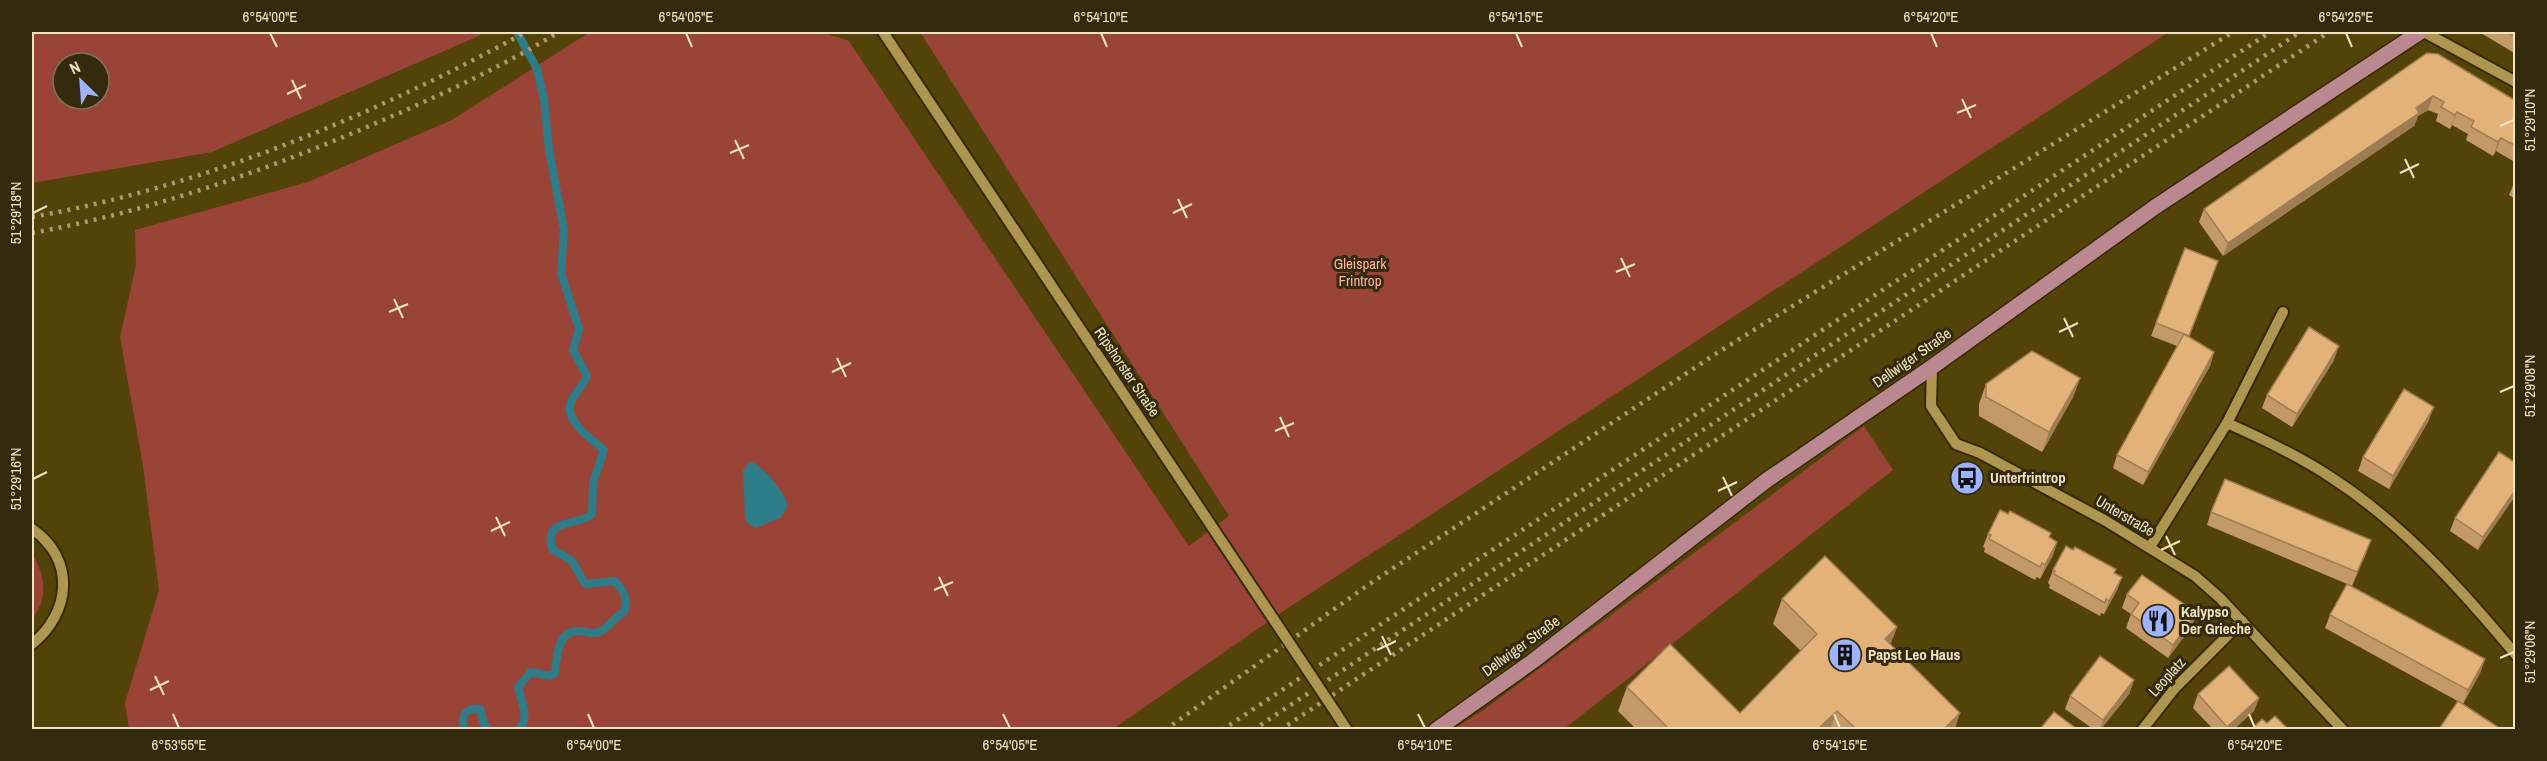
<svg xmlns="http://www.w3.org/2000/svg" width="2547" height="761" font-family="'Archivo Narrow',sans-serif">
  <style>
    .green { fill: #9a4437; fill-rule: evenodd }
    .water { fill: #2f7c89 }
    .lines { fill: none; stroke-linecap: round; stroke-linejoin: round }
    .stream { stroke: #2f7c89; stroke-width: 8 }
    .minor-casing { stroke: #362a03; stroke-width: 14 }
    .major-casing { stroke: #362a03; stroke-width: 18 }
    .minor { stroke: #ae9650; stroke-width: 10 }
    .major { stroke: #bb8891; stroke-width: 15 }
    .rail { stroke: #aa9b6e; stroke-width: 4.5; stroke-dasharray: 3 6; stroke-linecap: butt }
    .minor-bridge-casing { stroke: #362a03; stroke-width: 14; stroke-linecap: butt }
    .minor-bridge { stroke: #ae9650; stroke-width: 10 }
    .wall { fill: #c39967 }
    .shaded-wall { fill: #9f7d54 }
    .building { fill: #e3b278; stroke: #9f7d54; stroke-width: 1.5 }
    .ticks { fill: none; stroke: #f0e4c2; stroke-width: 2 }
    .labels { text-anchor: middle; stroke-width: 6; stroke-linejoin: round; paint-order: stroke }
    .park-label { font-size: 15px; fill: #ffb0a2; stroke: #342a0d }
    .street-label { font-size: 15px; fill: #f0e4c2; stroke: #342a0d }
    .poi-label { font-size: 15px; font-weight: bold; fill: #f0e4c2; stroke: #342a0d; text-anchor: start }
    .neatline { fill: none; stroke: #f0e4c2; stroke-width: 2 }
    .ticks-label { font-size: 15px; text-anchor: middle; fill: #f0e4c2 }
  </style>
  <rect width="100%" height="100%" fill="#544308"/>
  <g class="green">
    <path d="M32,32h445l4,3 -269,117 -180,31zM63,63h36v36h-36z"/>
    <path d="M590,32h237l2,3 19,5 341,506 40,-30 -309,-484h1249l-881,576 -175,121h-984l-4,-26 34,-113 -16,-124 -23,-129 16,-72 -1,-35 173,-48 144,-62z"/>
    <path d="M1864,426l29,44 -329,259 -112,1 33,-21z"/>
    <path d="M32,553c13,23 17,44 0,66z"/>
  </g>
  <path class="water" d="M750,462c10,0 37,33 37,43 0,5 -4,10 -7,13l-24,10 -9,-5 -2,-6 -2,-47z"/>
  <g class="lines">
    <g class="stream">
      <path d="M517,32l20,37 7,31 5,50 15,80 -3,43 18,56 -6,21 14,26c-4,10 -15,20 -17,29 -4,17 24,36 34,45l-11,33 -1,31c-14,13 -49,3 -40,35l20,12 13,23 30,-3c9,10 13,18 9,31 -10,5 -15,16 -25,20 -8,3 -11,0 -18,-1 -24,-2 -24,25 -26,42l-5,3 -19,-4 -13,15c3,14 13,32 0,43"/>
      <path d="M464,730c-4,-13 1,-23 16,-21l4,15 5,6"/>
    </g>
    <g class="minor-casing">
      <g id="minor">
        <path d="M883,32l204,307"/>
        <path d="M2424,32l92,50"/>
        <path d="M1932,367l-1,39 25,38 24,9 126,68 89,55 25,22 123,132"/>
        <path d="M2227,423c36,16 72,33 105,55 71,46 130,112 184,177"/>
        <path d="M32,529c44,30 39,84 0,115"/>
        <path d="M2150,547l77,-124 56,-111"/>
        <path d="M1336,713l11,17"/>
        <path d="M2142,730l33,-42 67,-67"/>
      </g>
    </g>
    <g class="major-casing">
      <path id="major" d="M1436,730l97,-69 234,-181 165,-113 223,-160 265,-175"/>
    </g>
    <use href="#minor" class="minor"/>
    <use href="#major" class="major"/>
    <g class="rail">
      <path d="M32,217c173,-31 340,-101 494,-185"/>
      <path d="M32,233c115,-21 227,-60 335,-106 65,-28 131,-58 192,-95"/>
      <path d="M1165,730l203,-145 349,-232 516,-321"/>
      <path d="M1222,730l1048,-698"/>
      <path d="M1253,730l1047,-698"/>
      <path d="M1280,730l1049,-698"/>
    </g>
    <g class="minor-bridge-casing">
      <path id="minor-bridge" d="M1087,339l249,374"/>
    </g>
    <use href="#minor-bridge" class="minor-bridge"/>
  </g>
  <g class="wall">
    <path d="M2481,32h35v22l-35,-21z"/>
    <path d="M2427,53l89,48v56l-3,4 -17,-10 -3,5 -27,-16 2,-6 -16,-9 -2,4 -14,-8 2,-7 -10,-4 -10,6 -4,10 -191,130 -24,-34 5,-13z"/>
    <path d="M2516,179v16l-2,3 -5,-3z"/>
    <path d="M2218,261l-29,76 25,15 -4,14 -67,119 -30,-17 4,-13 60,-109 -26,-10 5,-13z"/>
    <path d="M2334,360l-42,67 -30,-19 5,-13z"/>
    <path d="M2080,378l-7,19 -31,55 -63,-36v-12l7,-20z"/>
    <path d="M2429,420l-40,69 -31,-18 5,-14z"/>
    <path d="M2516,463l-38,87 -28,-19 5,-13z"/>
    <path d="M2211,512l160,28 -19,46 -145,-61z"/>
    <path d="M2051,533l-2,4 8,5 -4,13 -13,24 -3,-2 -2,3 -51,-28 1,-4 -2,-1 5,-13z"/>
    <path d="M2053,570l62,3 7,4 -5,13 -13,24 -3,-1 -1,3 -51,-28 1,-3 -2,-2z"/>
    <path d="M2127,594l65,32 -24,32 -42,-30 5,-14 -9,-6z"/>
    <path d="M1782,599l115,28 -7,18 65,84h-319l-18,-18 9,-24 113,26 61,-62 -28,-27z"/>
    <path d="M2330,615l155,44 -5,14 -17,31 -138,-76z"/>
    <path d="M2134,680l-5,14 -28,35h-8l-28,-20 5,-13z"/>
    <path d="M2198,694l61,4 -5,13 -20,18h-21l-20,-21z"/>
  </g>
  <g class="shaded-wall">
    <path d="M2433,96l-5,14 -10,6 -4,10 -191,130 5,-13 188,-135z"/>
    <path d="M2457,112l-5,13 -2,4 5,-14z"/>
    <path d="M2501,138l-5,13 -3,5 5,-14z"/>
    <path d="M2339,346l-5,14 -42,67 5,-13z"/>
    <path d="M2214,352l-4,14 -67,119 5,-13z"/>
    <path d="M2080,378l-7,19 -31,55 7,-20z"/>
    <path d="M2434,407l-5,13 -40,69 4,-13z"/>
    <path d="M2516,489v6l-38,55 5,-13z"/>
    <path d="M2371,540l-5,14 -14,32 5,-14z"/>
    <path d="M2057,542l-4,13 -13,24 5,-14z"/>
    <path d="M2122,577l-5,13 -13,24 5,-13z"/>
    <path d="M2197,613l-5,13 -24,32 5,-13z"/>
    <path d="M1897,627l-9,24 -3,-12z"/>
    <path d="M2485,659l-5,14 -17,31 5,-14z"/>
    <path d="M2134,680l-5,14 -28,35h-1l3,-9z"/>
    <path d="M2259,698l-5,13 -20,18h-8l1,-2z"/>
    <path d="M1837,711l-7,18h-12z"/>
    <path d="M1960,713l-5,16h-11z"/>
  </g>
  <g class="building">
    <path d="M2505,32h11v5z"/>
    <path d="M2427,53l11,1 78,47v45l-15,-8 -3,4 -27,-15 3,-6 -17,-9 -2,3 -14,-8 3,-5 -11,-6 -17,12 3,5 -191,130 -24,-34z"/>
    <path d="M2185,248l33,13 -29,75 -33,-13z"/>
    <path d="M2309,327l30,19 -42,68 -30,-19z"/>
    <path d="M2184,334l30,18 -66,120 -31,-17z"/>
    <path d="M2032,351l48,27 -31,54 -63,-35v-13z"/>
    <path d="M2404,389l30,18 -41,69 -30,-19z"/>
    <path d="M2499,452l17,11v26l-33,48 -28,-19z"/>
    <path d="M2225,479l146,61 -14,32 -146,-60z"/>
    <path d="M2000,510l8,4 2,-3 41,22 -2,4 8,5 -12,23 -3,-2 -2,4 -51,-28 2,-4 -3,-1z"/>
    <path d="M2066,546l7,4 2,-3 41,22 -2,4 8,4 -13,24 -3,-2 -1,4 -51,-29 1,-3 -2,-1z"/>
    <path d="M1825,556l72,71 -12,12 75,74 -16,16h-88l-19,-18 -19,18h-149l-42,-42 43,-43 70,69 77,-79 -35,-35z"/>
    <path d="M2142,575l55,38 -24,32 -42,-31 8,-11 -12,-9z"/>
    <path d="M2347,584l138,75 -17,31 -138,-75z"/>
    <path d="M2100,656l34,24 -31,40 -33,-24z"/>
    <path d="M2229,666l30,32 -32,29 -29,-33z"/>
    <path d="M2458,701l43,28h-62z"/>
    <path d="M2054,712l23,17h-37z"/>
    <path d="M2275,716l13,13h-36l10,-10 5,4z"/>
  </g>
  <path class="ticks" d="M270,33l7,14M686,33l6,14M1101,33l6,14M1516,33l6,14M1931,33l6,14M2346,33l6,14M292,80l9,19M287,94l19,-9M1962,99l9,19M1957,113l19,-8M2500,126l14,-6M735,140l9,19M730,153l19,-8M2405,159l9,19M2400,173l19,-9M1178,199l9,19M33,213l14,-7M1173,213l19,-9M1621,258l9,19M1616,272l19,-8M394,299l9,19M389,312l19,-8M2064,318l9,19M2059,332l19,-9M837,358l9,19M832,372l19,-9M2500,392l14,-6M1280,417l9,20M1275,431l19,-8M1723,477l9,19M33,479l14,-7M1718,491l19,-9M496,517l9,19M491,531l19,-9M2166,536l9,19M2161,550l19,-9M939,577l9,19M934,590l19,-8M1382,636l9,19M1377,650l19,-9M2500,658l14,-6M155,676l9,19M150,690l19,-9M173,714l6,14M588,714l6,14M1003,714l7,14M1418,714l7,14M1834,714l6,14M2249,714l6,14"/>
  <defs>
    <g id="bus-disc" transform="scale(1.725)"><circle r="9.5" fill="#9db4fd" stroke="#342a0d"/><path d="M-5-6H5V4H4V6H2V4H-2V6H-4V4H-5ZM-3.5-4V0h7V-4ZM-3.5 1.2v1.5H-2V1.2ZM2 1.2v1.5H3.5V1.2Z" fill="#111"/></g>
    <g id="restaurant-disc" transform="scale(1.725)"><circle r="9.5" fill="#9db4fd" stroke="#342a0d"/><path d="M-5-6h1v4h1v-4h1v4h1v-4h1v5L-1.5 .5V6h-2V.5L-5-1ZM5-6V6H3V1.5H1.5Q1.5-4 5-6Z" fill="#111"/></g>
    <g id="building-disc" transform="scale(1.725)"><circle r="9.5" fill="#9db4fd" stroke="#342a0d"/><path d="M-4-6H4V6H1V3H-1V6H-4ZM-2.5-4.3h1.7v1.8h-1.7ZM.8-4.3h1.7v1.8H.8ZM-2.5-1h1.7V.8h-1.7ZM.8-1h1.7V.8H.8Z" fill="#111"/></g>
  </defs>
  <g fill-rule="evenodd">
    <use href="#bus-disc" x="1967" y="478"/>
    <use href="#restaurant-disc" x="2158" y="621"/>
    <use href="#building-disc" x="1845" y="655"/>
  </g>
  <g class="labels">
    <g class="park-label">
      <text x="1360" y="269">Gleispark<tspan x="1360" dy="17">Frintrop</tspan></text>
    </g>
    <g class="street-label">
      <text transform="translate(1912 358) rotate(-35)" y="5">Dellwiger Straße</text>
      <text transform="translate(1127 372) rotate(56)" y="5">Ripshorster Straße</text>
      <text transform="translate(2125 516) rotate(30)" y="5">Unterstraße</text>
      <text transform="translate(1521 646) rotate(-36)" y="5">Dellwiger Straße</text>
      <text transform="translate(2167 677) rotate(-48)" y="5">Leoplatz</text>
    </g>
    <g class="poi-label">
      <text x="1990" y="483">Unterfrintrop</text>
      <text x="2181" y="617">Kalypso<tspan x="2181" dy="17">Der Grieche</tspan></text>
      <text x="1868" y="660">Papst Leo Haus</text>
    </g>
  </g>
  <rect width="2547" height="761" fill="none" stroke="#342a0d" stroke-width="66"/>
  <g transform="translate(81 81) rotate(335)"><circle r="28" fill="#342a0d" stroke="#7f7455" stroke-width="1.5"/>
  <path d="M0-4.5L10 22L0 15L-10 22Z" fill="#9db4fd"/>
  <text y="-9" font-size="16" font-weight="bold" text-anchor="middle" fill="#f0e4c2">N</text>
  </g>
  <rect x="33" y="33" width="2481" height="695" class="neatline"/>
  <g class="ticks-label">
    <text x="270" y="22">6°54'00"E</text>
    <text x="686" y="22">6°54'05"E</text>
    <text x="1101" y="22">6°54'10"E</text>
    <text x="1516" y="22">6°54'15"E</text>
    <text x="1931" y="22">6°54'20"E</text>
    <text x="2346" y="22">6°54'25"E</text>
    <text transform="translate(2530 120) rotate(-90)" y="5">51°29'10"N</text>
    <text transform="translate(16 213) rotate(-90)" y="5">51°29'18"N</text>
    <text transform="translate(2530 386) rotate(-90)" y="5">51°29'08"N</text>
    <text transform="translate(16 479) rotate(-90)" y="5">51°29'16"N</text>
    <text transform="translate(2530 652) rotate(-90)" y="5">51°29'06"N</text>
    <text x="179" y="750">6°53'55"E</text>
    <text x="594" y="750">6°54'00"E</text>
    <text x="1010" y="750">6°54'05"E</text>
    <text x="1425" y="750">6°54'10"E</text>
    <text x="1840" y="750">6°54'15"E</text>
    <text x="2255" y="750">6°54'20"E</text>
  </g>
</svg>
